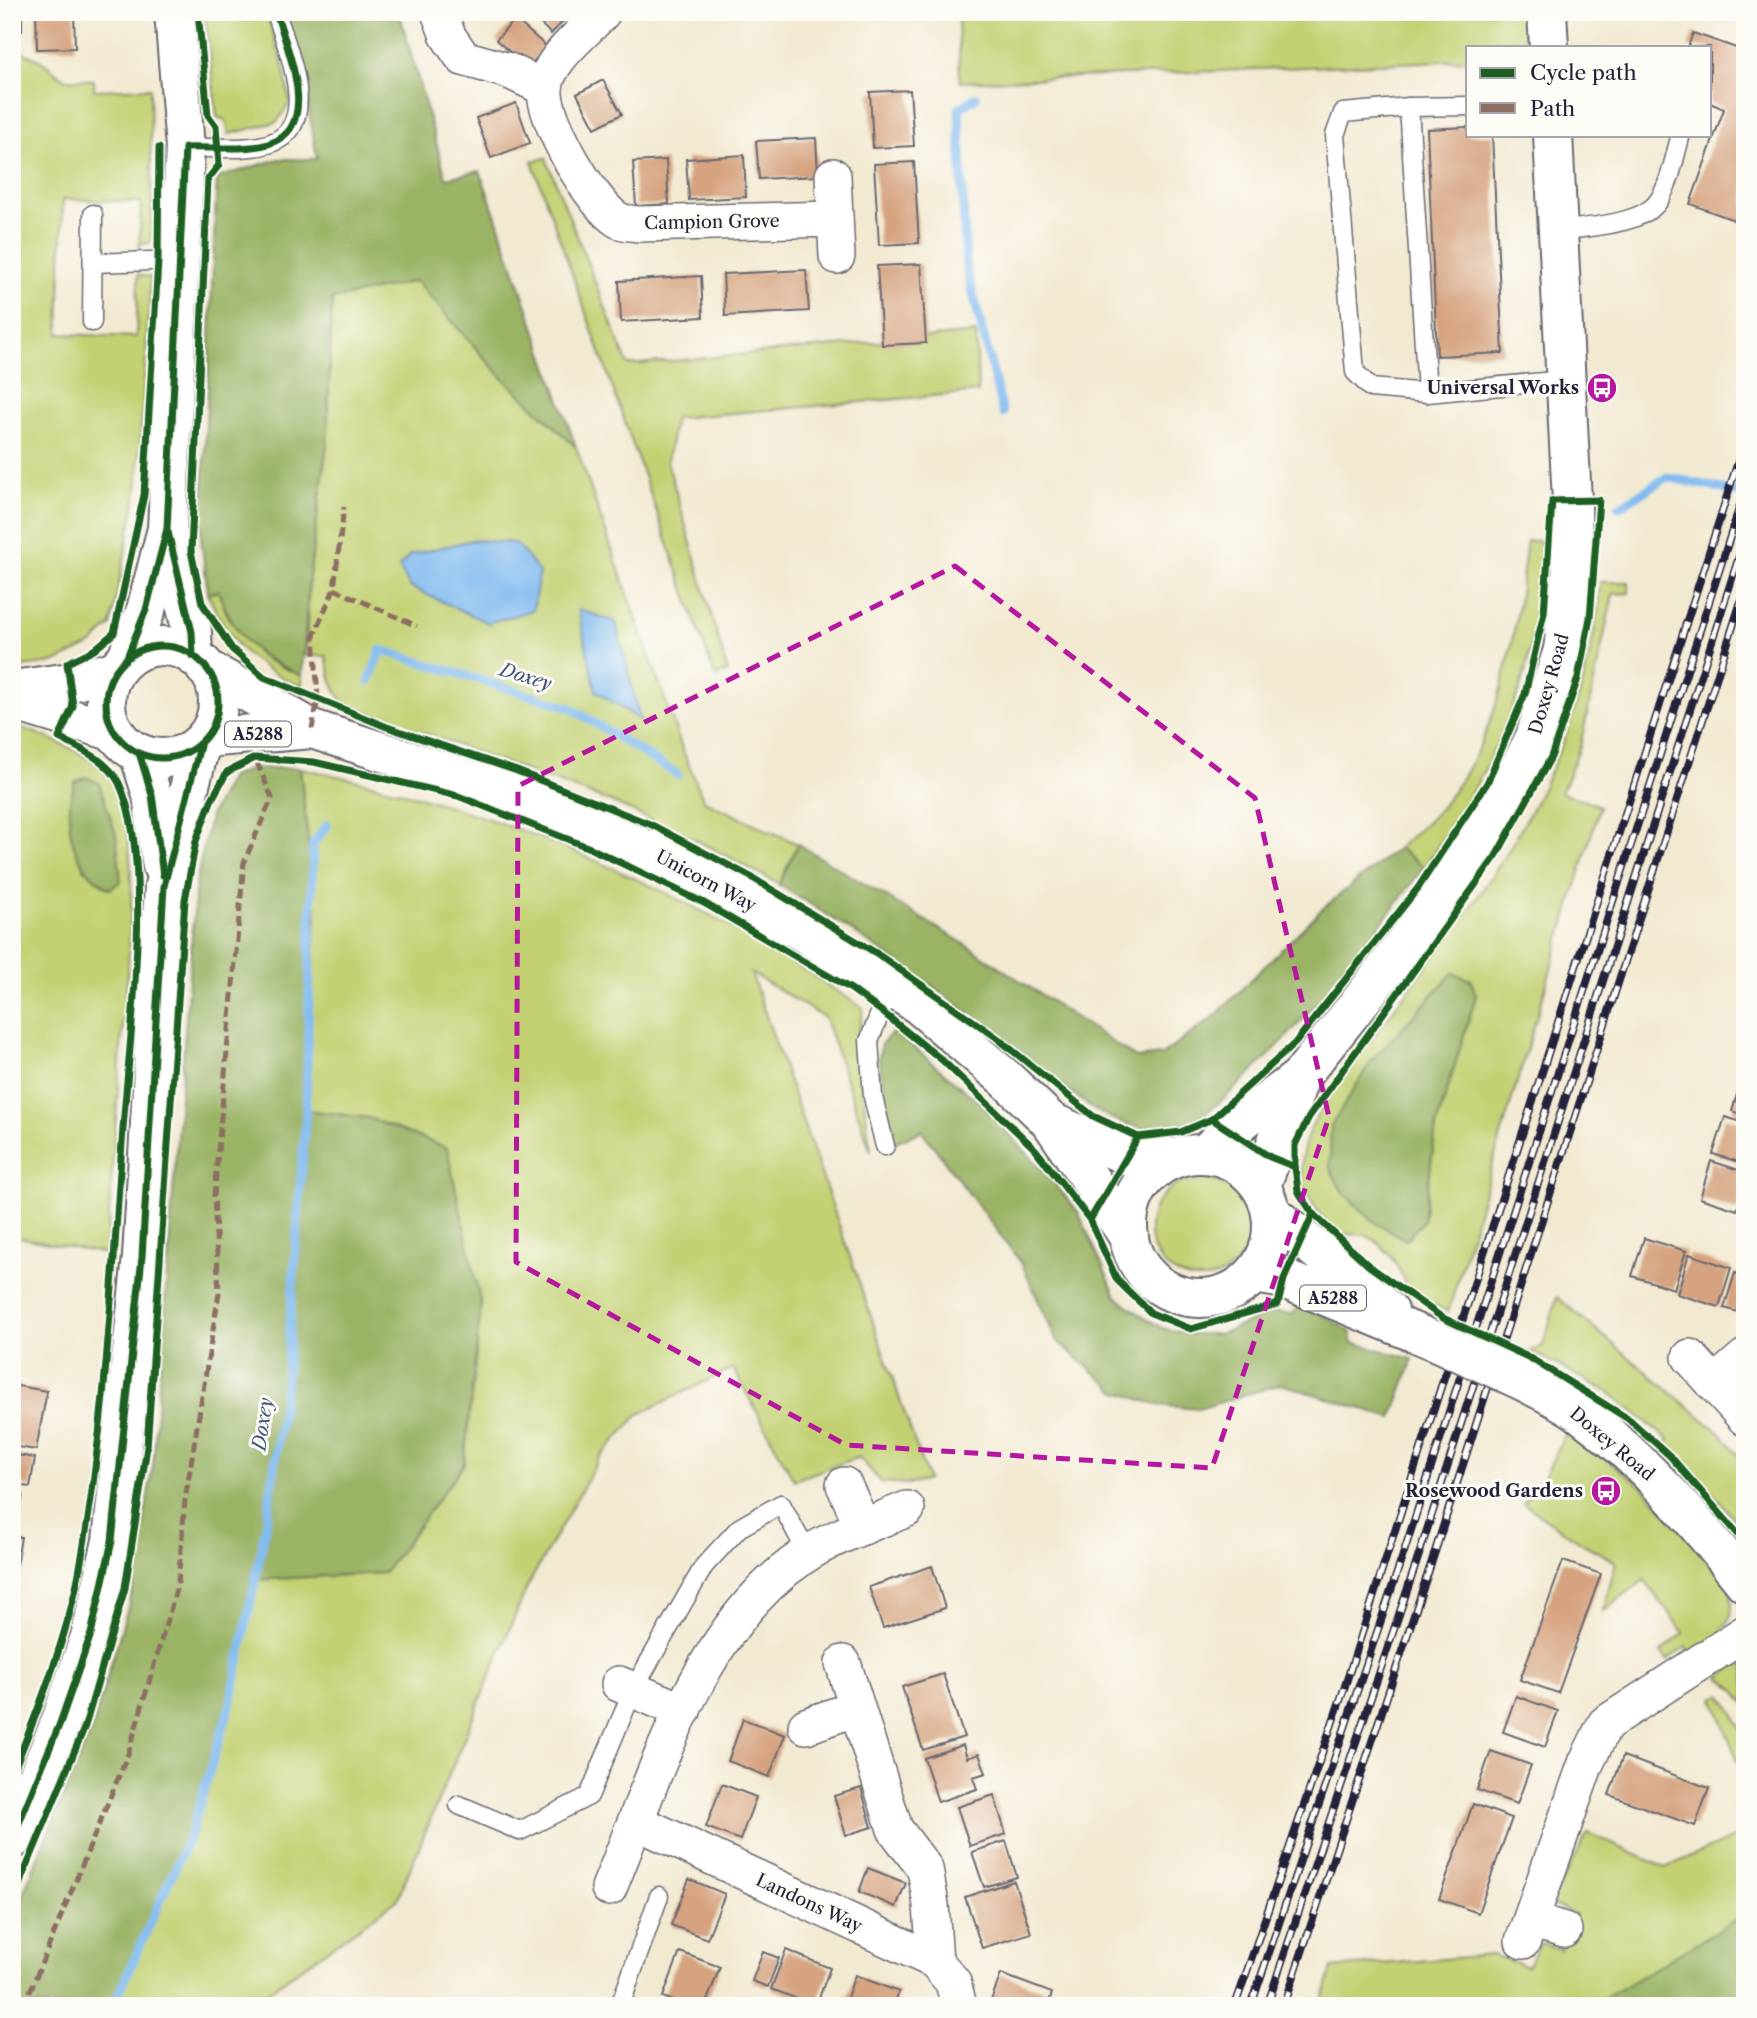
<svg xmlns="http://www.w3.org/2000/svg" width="1757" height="2018" font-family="'Libre Caslon Text',serif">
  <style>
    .green { fill: #c3d173; stroke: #727a57; stroke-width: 2; fill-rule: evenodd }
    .forest { fill: #9ab365; stroke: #5e6a50; stroke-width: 2 }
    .water { fill: #7cb8ef; stroke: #4f6d95; stroke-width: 2 }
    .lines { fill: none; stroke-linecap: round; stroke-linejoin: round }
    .stream { stroke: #7cb8ef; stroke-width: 9 }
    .building { fill: #d5a37f }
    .service-casing { stroke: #6b6870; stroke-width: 21 }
    .minor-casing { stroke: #6b6870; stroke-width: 38 }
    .tertiary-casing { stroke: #6b6870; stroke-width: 42 }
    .primary-casing { stroke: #6b6870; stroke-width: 42 }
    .service { stroke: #fff; stroke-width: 18 }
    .minor { stroke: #fff; stroke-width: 35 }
    .tertiary { stroke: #fff; stroke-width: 38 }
    .primary { stroke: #fff; stroke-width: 38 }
    .rail-casing { stroke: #22223b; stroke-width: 8 }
    .rail { stroke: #fdfcf7; stroke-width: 5; stroke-dasharray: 16; stroke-linecap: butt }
    .primary-bridge-casing { stroke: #6b6870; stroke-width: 42; stroke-linecap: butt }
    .primary-bridge { stroke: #fff; stroke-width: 38 }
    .quiet { stroke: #8d6e63; stroke-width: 5; stroke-dasharray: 10 5; stroke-linecap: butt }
    .cycleway-casing { stroke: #fdfcf7; stroke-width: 11 }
    .cycleway { stroke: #1b5e20; stroke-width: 7 }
    .marked { fill: none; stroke: #b5179e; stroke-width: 5; stroke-dasharray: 14 9; stroke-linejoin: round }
    .labels { text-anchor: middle; stroke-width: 6; stroke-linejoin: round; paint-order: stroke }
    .shield { fill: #fdfcf7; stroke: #646373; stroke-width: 2 }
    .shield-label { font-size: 16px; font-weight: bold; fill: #22223b }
    .street-label { font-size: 18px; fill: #22223b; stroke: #fdfcf7 }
    .poi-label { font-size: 18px; font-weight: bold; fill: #22223b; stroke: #fdfcf7; text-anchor: end }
    .water-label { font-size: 19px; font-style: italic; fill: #42567a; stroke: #fdfcf7 }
  </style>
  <rect width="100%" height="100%" fill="#fdfcf7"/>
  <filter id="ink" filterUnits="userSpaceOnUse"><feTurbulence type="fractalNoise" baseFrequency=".0143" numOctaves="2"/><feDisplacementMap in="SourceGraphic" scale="14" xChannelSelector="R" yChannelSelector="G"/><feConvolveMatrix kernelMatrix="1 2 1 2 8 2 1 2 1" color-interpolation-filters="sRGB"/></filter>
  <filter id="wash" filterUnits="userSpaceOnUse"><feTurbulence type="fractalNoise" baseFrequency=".00686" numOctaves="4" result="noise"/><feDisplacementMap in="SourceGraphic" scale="28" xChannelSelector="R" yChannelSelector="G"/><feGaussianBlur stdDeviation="1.57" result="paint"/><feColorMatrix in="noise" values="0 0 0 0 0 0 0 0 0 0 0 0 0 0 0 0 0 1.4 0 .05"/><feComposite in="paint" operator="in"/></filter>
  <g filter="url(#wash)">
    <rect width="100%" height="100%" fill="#f2e9d1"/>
    <g class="green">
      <path d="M205,12h61l17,53 7,37 -13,20 -48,12 -3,-14 -9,-3z"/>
      <path d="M958,12h565l2,35h-57v13l-508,22z"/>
      <path d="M12,47l31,15 21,17 30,1v10l56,-2 2,137 -2,18 -11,1 -1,31 13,2 -14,215 -26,133 -20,20 -38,18 -41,5zM63,199l78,3 -5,135 -77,-3z"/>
      <path d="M546,158l82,207 348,-32 2,59 -303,26 -8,43 61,211 -13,4 -183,-515z"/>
      <path d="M416,281l85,95 75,71 107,304 21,50 94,43 -19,40 -83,-44 -85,-38 -268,-99 -11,-21 -6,-26h-20l3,-78 18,-134 5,-145z"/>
      <path d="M1527,541h15c-3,33 -4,68 -10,101 -16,82 -61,157 -108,225l-26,-19c14,-13 31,-26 43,-41 63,-75 74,-173 86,-266z"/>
      <path d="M1600,582h29v11l-16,1 -33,153 -19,46 39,13 -152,506 -41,-23c-7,-21 -19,-43 -40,-53 -8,-3 -19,0 -27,-4 -15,-7 -33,-34 -37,-50 -4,-15 0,-33 5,-47 10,-28 35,-55 52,-80 53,-75 117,-147 162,-228 42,-75 73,-159 78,-245zM1471,980l5,16 -40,131 -13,94 -17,19z"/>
      <path d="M218,591l10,27 34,40 40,18v11c-53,-25 -70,-39 -94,-93z"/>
      <path d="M12,725c24,7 83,30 97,51 38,61 17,202 12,272 -5,69 -10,138 -15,206l-94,-18zM99,784l17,51 -32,35 -14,-48z"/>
      <path d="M300,768c158,31 310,91 450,169 39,22 75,47 113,71l-6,43 14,101 -46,-134 -74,-45 177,507 -16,4 -31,-2 -22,-25 -65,23 -61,-112 -94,46 -39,43 -73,130 -130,313 -149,106h-135l77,-171 41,-132 24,-124 129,-6 80,-109 17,-159 -112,-187 -63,-8 10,-198z"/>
      <circle cx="1200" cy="1229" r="50"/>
      <path d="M1557,1297l167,140 21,27v68l-53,-63 -26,-25 3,-4 -59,-47 -79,-42 12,-5z"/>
      <path d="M1568,1429l77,60 83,96c13,39 -8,48 -36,70l-6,-8 -19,13 -6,-8 23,-19 -40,-53 -41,31 13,-49 -38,-21 -55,-38 21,-26z"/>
      <path d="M1745,1664v40l-9,-14 -17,-13 14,-10z"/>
      <path d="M1721,1695c24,28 24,48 24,84l-32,-81z"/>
      <path d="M1588,1833l77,35 80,-35v81l-153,92h-271l11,-38 160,-13 35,11 14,-23 19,7 15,-36 -25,-10z"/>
    </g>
    <g class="forest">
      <path d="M282,12h117l47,166 34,-7 96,276 -75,-71 -85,-95 -84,18 -5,145 -18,133 -7,99c-49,-23 -64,-33 -84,-85l-10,3 -7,-55 16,-361 61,-19h39l-15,-92z"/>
      <path d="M253,768h47l16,144 -10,198 63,8 78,30 34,157 -17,159 -80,109 -129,7 -24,123 -41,132 -77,171h-101v-86l81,-195 39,-131 21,-129 43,-582 14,-67 21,-39z"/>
      <path d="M86,777l13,6 17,52 5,46 -11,8c-39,-21 -48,-67 -35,-107z"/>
      <path d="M798,844l173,104 165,110 26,-3 53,-39 106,-106 77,-62 26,19c-54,72 -109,145 -174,207 -21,20 -41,41 -68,51 -32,11 -63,-1 -91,-17 -100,-81 -202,-157 -312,-223z"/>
      <path d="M1453,973l18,7 5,15 -40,132 -13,94 -17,19 -30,-17 -33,-30 -13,-24 1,-43 41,-66z"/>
      <path d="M894,1031l87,73 69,74 28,34 38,84 23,18 23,14 26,6h32l52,-22 22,2 3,-15 55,34 -1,9 62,17 -21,59 -111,-34 -83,25 -41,-4 -41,-14 -60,-51 -34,-76 -100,-133 -29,12 -14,-83 2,-16z"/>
      <path d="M1745,1914v92h-153z"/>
    </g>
    <g class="water">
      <path d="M472,540l44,3 23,29 -6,38 -45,13 -78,-36 -11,-20 11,-12z"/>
      <path d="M578,609l38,13 24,98 -44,-29z"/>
    </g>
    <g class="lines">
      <g class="stream">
        <path d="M976,97l-17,12 7,157 37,147"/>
        <path d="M1619,507l48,-30 78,17"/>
        <path d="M369,681l12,-31 188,57 109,68"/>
        <path d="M113,2006l77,-171 41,-133 36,-182 19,-141 20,-269 7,-266 14,-19"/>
      </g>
    </g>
    <g id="blocks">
      <g class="building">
        <path d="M12,12h10v19l-10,-1z"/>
        <path d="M36,12h38l1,36 -38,1z"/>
        <path d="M529,12h43l-21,22z"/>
        <path d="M515,19l32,28 -19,21 -32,-28z"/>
        <path d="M1693,33l52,18v173l-55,-20 34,-95 -14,-6v-56h-22z"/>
        <path d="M603,80l19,34 -27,14 -18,-34z"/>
        <path d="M910,90l4,56 -41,2 -3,-56z"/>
        <path d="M516,103l14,40 -39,15 -15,-40z"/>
        <path d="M1468,127v8h24l11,218 -66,3 -10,-227z"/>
        <path d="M816,138l2,38 -59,3 -3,-38z"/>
        <path d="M744,155l2,42 -57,3 -3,-41z"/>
        <path d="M666,160l3,44 -33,2 -3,-44z"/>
        <path d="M914,162l5,81 -40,2 -5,-81z"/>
        <path d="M921,264l5,79 -44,2 -5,-79z"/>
        <path d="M806,270l3,41 -84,5 -2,-42z"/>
        <path d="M701,276l2,41 -82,5 -2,-41z"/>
        <path d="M1744,1072h1v44l-13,-5z"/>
        <path d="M1725,1117l20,6v41l-32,-10z"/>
        <path d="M1711,1161l34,11v13l-8,25 -37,-12z"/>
        <path d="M1644,1238l42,13 -12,38 -42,-13z"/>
        <path d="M1689,1254l42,14 -12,39 -42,-13z"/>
        <path d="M1735,1273l10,3v38l-21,-6z"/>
        <path d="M12,1385l35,6 -11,59 -24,-4 3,-35 -3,-1z"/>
        <path d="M12,1454l23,4 -5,29 -18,-3z"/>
        <path d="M12,1492l11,2 -6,34h-5z"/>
        <path d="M12,1536l9,1 -6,36h-3z"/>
        <path d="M1563,1561l38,13 -43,119 -38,-13z"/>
        <path d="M932,1566l13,42 -62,20 -14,-41z"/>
        <path d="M943,1674l21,63 -41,13 -21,-63z"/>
        <path d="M1516,1696l42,15 -13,36 -42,-15z"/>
        <path d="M743,1719l42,16 -16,42 -41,-16z"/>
        <path d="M963,1745l4,13 12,-4 7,19 -13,4 4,12 -39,13 -14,-44z"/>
        <path d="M1491,1751l40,14 -14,39 -40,-14z"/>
        <path d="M1623,1756l86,32 -14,38 -86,-31z"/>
        <path d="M722,1784l34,13 -16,43 -34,-13z"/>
        <path d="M861,1788l11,39 -26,8 -12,-39z"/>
        <path d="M994,1795l12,39 -36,12 -13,-39z"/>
        <path d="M1473,1804l39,14 -34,95 -39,-14z"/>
        <path d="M1006,1841l11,36 -33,10 -12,-35z"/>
        <path d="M868,1868l38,15 -10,24 -37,-15z"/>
        <path d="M689,1879l36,15 -18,45 -36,-14z"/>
        <path d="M1014,1881l17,52 -49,15 -17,-51z"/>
        <path d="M786,1950l44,18 -14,38 -45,-17z"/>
        <path d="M680,1952l40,15 -15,39h-19l-23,-9z"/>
        <path d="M763,1952l16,6 -11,29 -16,-6z"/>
        <path d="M1001,1974l51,19 -4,13h-59z"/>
        <path d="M855,1975l44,17 -5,14h-50z"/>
      </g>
    </g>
  </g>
  <g filter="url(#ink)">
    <use href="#blocks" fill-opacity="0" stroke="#6b6870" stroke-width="2"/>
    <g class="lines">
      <g class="service-casing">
        <g id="service">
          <path d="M1468,106l-59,1 18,286 138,-13"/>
          <path d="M1409,107l-66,6 -8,22 20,237 16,16 56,5"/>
          <path d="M185,148c24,-1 65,3 86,-5 51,-18 15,-96 5,-131"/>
          <path d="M1558,231c27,-4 86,-6 101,-31 12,-19 15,-42 21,-62"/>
          <path d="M93,263l88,-3"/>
          <path d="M92,322l1,-108"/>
          <path d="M885,1146l-12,-49 -4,-56 21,-53"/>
          <path d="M459,1805l61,26 69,-35 44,-106 71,-124 35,-38 42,-24 27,50"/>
          <path d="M620,2006l39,-110"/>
        </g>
      </g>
      <g class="minor-casing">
        <g id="minor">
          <path d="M439,12l9,24 15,22 46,13 36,17"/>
          <path d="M603,12c-18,20 -57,49 -58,77 -2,30 47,116 73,131 5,3 15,3 21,4l196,-5"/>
          <path d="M833,176l4,80"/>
          <path d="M1690,1357l55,61"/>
          <path d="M1714,1384l31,-27"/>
          <path d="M844,1485l19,42"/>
          <path d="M843,1663l52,166 30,40 6,36 4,56"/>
          <path d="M619,1684l64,27"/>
          <path d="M806,1726l50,-18"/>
          <path d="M637,1822l298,139 18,21 6,24"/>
          <path d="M609,1888c46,-111 89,-260 192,-330 32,-22 70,-34 106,-49"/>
          <path d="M1531,1920l33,10"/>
          <path d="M1523,1941l63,-178 19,-39 140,-91"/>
        </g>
      </g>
      <g class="tertiary-casing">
        <g id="tertiary">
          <path d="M1547,12l2,35"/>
          <path d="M169,538l23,94 1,24"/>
          <path d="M127,657l19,-47 21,-81 18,-381 -11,-136"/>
          <path d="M12,690l59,-8 43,-11"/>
          <path d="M12,701l103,31"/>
          <path d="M1205,1154l24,-23 71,-54 59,-74 63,-81 51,-74 35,-56 27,-55 28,-87 9,-80v-69l-19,-366"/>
          <path d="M1261,1186l39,-109"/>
        </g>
      </g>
      <g class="primary-casing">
        <g id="primary">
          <circle cx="162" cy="702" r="56"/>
          <path d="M205,668l107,61 212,69 131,55 146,78 118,74 86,73 46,44 78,115"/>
          <path d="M205,738l107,-9"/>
          <path d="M139,753l13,42 10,71"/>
          <path d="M1051,1122l77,34 47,2"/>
          <circle cx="1200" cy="1226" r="72"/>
          <path d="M1271,1212l118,99"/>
          <path d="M1255,1274l29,5 151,62"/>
          <path d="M1523,1381c19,10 40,19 57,32 64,47 115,107 165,170"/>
          <path d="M12,1840l48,-117 31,-89 21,-93 30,-284 22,-371 36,-140"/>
        </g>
      </g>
      <use href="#service" class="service"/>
      <use href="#minor" class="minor"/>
      <use href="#tertiary" class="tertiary"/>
      <use href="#primary" class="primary"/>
      <g class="rail-casing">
        <g id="rail">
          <path d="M1235,2006l108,-314 402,-1252"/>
          <path d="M1251,2006l151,-448 343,-1068"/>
          <path d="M1267,2006l150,-445 328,-1023"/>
          <path d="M1284,2006l147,-442 314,-975"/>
        </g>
      </g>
      <use href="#rail" class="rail"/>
      <g class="primary-bridge-casing">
        <path id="primary-bridge" d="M1435,1341l88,40"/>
      </g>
      <use href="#primary-bridge" class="primary-bridge"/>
      <g class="quiet">
        <path d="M334,589l83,37"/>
        <path d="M312,729l6,-30 -4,-64 20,-46 10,-82"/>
        <path d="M24,2006l104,-252 50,-171 7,-83 34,-207 -5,-97 30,-334 28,-64 -17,-40"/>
      </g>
      <g class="cycleway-casing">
        <g id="cycleway">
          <path d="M198,12l10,103 8,11 3,39 -11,14 -17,372 11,52 30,46 32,28 123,50 130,44 135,54 99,52 125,76 120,84 97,79 45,21 43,-5 31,-13 83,-76 123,-155 69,-105 38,-89 19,-81 8,-112 47,-1 -9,118 -12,60 -27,79 -55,99 -187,261 -14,28v22l3,24 15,23 56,52 74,52 87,40 100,62 41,37 74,85"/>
          <path d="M168,532l24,100 1,24"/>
          <circle cx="162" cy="702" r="56"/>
          <path d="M127,657l19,-47 21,-81 18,-381c24,-1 65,3 86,-5 51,-18 15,-96 5,-131"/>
          <path d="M139,753l13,42 11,80"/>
          <path d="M1212,1119l58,38 25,10"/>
          <path d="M1090,1220l48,-83"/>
          <path d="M12,1774c26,-63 54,-134 67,-201 27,-147 33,-295 44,-444 6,-88 32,-269 -4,-346 -12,-24 -37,-33 -60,-45l14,-32 -6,-43 27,-13 20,-17 30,-138 14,-234 1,-113"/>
          <path d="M12,1840l48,-117 31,-89 21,-93 30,-284 22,-371 36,-140"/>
          <path d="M12,1902l73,-176 40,-138 22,-141 38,-547 11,-59 15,-40 16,-29 28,-14 59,4 144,34 132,52 114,55 147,86 30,22 61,49 93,89 55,71 27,60 34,33 40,16 87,-25 6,-25 29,-65"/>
        </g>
      </g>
      <use href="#cycleway" class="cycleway"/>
    </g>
  </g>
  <path class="marked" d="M955,566l300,232 74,319 -117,351 -366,-23 -330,-183 2,-476z"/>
  <defs>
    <g id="bus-disc" transform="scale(1.575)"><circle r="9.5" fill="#b5179e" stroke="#fdfcf7"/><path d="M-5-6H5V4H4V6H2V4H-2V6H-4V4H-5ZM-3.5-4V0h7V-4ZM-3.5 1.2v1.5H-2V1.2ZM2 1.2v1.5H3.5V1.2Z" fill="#fff"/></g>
  </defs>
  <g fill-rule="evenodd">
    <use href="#bus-disc" x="1602" y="388"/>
    <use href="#bus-disc" x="1606" y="1491"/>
  </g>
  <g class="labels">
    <g class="shield">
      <rect x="225" y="721.5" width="66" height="25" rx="5"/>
      <rect x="1300" y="1285.5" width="66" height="25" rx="5"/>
    </g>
    <g class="shield-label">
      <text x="258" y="740">A5288</text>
      <text x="1333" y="1304">A5288</text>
    </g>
    <g class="street-label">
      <text transform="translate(712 222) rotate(-1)" y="6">Campion Grove</text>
      <text transform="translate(1549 684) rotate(-74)" y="6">Doxey Road</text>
      <text transform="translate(706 881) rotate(28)" y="6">Unicorn Way</text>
      <text transform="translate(1612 1444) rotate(40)" y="6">Doxey Road</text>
      <text transform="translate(809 1903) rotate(25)" y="6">Landons Way</text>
    </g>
    <g class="poi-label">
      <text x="1579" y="394">Universal Works</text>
      <text x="1583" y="1497">Rosewood Gardens</text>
    </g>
    <g class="water-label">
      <text transform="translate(526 676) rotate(17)" y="7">Doxey</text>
      <text transform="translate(262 1424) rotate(-82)" y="7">Doxey</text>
    </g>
  </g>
  <rect width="1757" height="2018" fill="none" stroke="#fdfcf7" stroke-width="42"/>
  <rect x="1466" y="46" width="245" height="91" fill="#fdfcf7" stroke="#a5a5ac" stroke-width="2"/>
  <rect x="1480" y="68" width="35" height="10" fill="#1b5e20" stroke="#a5a5ac" stroke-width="2"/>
  <text x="1530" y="80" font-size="21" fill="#22223b">Cycle path</text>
  <rect x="1480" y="103" width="35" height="10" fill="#8d6e63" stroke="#a5a5ac" stroke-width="2"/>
  <text x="1530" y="116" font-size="21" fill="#22223b">Path</text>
</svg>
